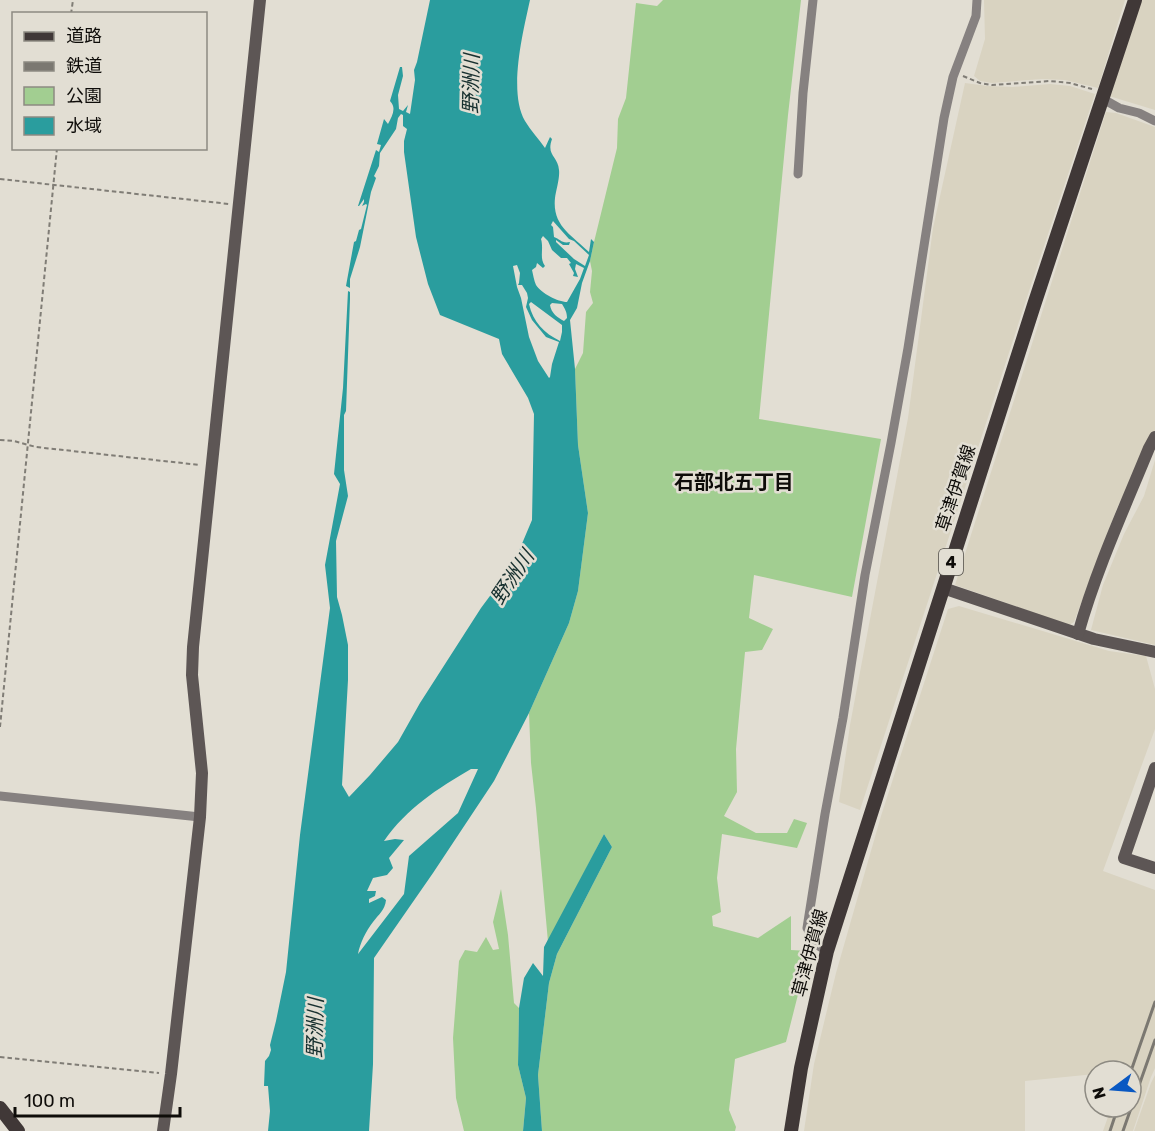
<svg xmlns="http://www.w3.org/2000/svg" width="1155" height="1131" font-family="Rubik,'Noto Sans JP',sans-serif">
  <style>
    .built { fill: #d9d3c1 }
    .green { fill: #a2ce91 }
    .water { fill: #2a9d9e; fill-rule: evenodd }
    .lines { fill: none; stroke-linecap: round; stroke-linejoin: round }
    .path { stroke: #807d76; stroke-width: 2; stroke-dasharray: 4.5 3; stroke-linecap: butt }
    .street { stroke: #868180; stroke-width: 9 }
    .secondary { stroke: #5d5655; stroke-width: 12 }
    .primary { stroke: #403837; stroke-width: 14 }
    .rail { stroke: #7b7871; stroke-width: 3 }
    .labels { text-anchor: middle; stroke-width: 5; stroke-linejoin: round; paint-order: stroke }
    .shield { fill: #e2ded3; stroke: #4e4b46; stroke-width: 1.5 }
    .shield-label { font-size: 16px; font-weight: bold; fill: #0e0c09 }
    .street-label { font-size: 18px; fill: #0e0c09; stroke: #e2ded3 }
    .water-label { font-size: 20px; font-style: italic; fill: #17302f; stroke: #e2ded3 }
    .neighbourhood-label { font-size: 20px; font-weight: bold; fill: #0e0c09; stroke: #e2ded3 }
  </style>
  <rect width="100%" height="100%" fill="#e2ded3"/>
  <g class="built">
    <path d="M984,0h141l-27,88 -33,-8 -23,-1 -50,4 -12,-2 -6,-5 11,-37z"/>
    <path d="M1140,0h15v110l-46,-14z"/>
    <path d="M965,83l23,3 25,1 37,-3 20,2 25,8 -63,188 -172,528 -21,-8 11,-77 58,-307 25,-190z"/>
    <path d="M1106,112l10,1 39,14v305l-38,76 -43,114 -5,3 -114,-40z"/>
    <path d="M1155,460v185l-64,-15 12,-45 21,-51 20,-38z"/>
    <path d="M959,606l150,45 37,5 9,33v40l-52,142 52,19v178l-4,9 -18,54h-30l6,-17 -16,-7 2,-5v5h36v-36h-36v3l-70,7v50h-221l10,-67 22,-91 45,-157 67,-207z"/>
    <path d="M1155,1075v56h-21l17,-48z"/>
  </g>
  <g class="green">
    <path d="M663,0h138l-13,115 -29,304 122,20 -29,158 -98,-22 -5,43 24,11 -11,21 -17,2 -9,97 1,43 -13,24 32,17h31l7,-14 13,4 -10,25 -75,-14 -5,44 4,34 -9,4 1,10 45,12 33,-22v34l18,1 -23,91 -51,17 -6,51 7,17 -1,4h-193l-4,-56 11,-92 8,-29 55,-107 -8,-13 -56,108 -12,-134 -5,-45 -2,-50 40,-90 9,-32 10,-78 -10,-68 -3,-76 8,-16 3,-41 7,-9 -3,-11 2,-21 -2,-10 4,-19 23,-94 1,-29 8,-21 10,-95 21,3z"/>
    <path d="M501,889l7,46 6,68 5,5 -1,57 8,33 -3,33h-59l-8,-33 -3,-60 6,-77 6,-11 12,2 9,-15 7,13 6,-1 -6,-27z"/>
  </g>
  <g class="water">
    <path d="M430,0h100c-7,32 -22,92 -5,121 6,10 14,18 20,27l5,-11 2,2c-6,17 6,17 7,31 1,8 -3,20 -4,28 -3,28 17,37 34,54l2,-13 3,3 -4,19 -8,22 -5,25 -7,12 5,49 3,76 10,68 -10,78 -9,32 -40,90 -35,68 -61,92 -59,85 -1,106 -4,67h-101l2,-20 -2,-25h-4l1,-25 4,-5 2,-6 -1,-5 6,-24 10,-49 14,-137 30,-227 -5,-43 15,-81 -6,-10 9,-86 5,-97 2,1v7l-4,112 -2,4v55l4,26 -12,45 1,56 5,18 6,30v35l-6,105 7,12 21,-22 28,-33 22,-39 61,-95 32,-43 19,-45 2,-106 -6,-16 -26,-44 -3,-15 -59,-24 -12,-31 -12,-47 -12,-85v-11l3,-12 -4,-3v-11l-2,-1 -3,4 -2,11 -16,24 -1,13 -5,10 2,2 -5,14 -11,55 -10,32v9l-4,-2 8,-44 2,-1 3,-11 2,-1 6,-24 -1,-1 -4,2 2,-4v-3l-5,7h-1l18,-56 3,2 2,-7 -4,-1 7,-25 4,5c4,-8 9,-16 2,-23l10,-34h2l1,9 -5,19 1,14 4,2 5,-6 -2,7 4,2 5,-34 -1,-10 3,-8zM553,221l16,18 5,2 15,14 -4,11 -11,-7 -18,-17v-2l7,5h6l1,-3c-8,2 -10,-3 -16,-5l-1,-10 -2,-2zM543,236l5,5 4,9 9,8h6l4,5 -2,1 5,9 -1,3 5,1 -3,-8 1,-5 8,4 -4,11 -13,23c-9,0 -26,-9 -31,-17 -2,-4 -3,-11 -4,-15l4,-3 1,-4 6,5 2,-2c-6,-8 -1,-17 -4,-27zM517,265l3,8 -1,10 -1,2h4l5,8 1,5 -2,9 6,13 14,17 13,5 -7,22 -2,13 -1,1 -11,-17 -9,-24 -8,-39 -4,-11 -4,-21zM531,302l31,23v7l-2,9c-16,-8 -27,-19 -31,-37zM552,303l10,1c3,5 5,8 5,14l-3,3c-6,-3 -13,-8 -14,-16zM471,769h7l-20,44 -49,43 -5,38 -46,60c2,-11 8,-23 15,-32 6,-8 12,-12 13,-22l-4,-3 -13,6v-4l6,-3 1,-5h-9l6,-13 14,-3 6,-7 -4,-10 15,-18 -9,-1 -11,2c23,-33 53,-52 87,-72z"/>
    <path d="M604,834l8,13 -55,107 -8,29 -11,92 4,56h-19l3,-33 -8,-33 1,-57 5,-30 9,-15 10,13 1,-29z"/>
  </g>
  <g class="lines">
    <g class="path">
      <path d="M71,14l2,-14"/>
      <path d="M963,76l17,7 12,2 58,-4 20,2 22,6"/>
      <path d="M0,179l229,25"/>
      <path d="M0,440l14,1 22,6 164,18"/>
      <path d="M0,727l57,-579"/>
      <path d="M0,1057l159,16"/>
    </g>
    <g class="street">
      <path d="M1103,99l16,9 20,5 16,8"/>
      <path d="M798,174l5,-81 10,-93"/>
      <path d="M0,796l200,21"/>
      <path d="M827,951l-10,-6 -10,-17 18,-114 18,-96 22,-143 26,-132 17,-95 36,-230 9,-41 23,-61 1,-16"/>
    </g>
    <g class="secondary">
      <path d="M943,588l151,51 61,13"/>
      <path d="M1078,634c18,-64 46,-125 71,-186l6,-11"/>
      <path d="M1155,768l-31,90 31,10"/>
      <path d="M163,1131l8,-57 29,-257 2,-44 -10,-98 1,-28 67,-647"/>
    </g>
    <g class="primary">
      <path d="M0,1108l18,23"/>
      <path d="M791,1131l10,-63 26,-117 207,-646 101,-305"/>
    </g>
    <g class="rail">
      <path d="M1131,1071l24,-69"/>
      <path d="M1110,1131l8,-24"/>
      <path d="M1123,1131l32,-91"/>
    </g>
  </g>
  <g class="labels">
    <rect class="shield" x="939" y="549" width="24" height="26" rx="4.5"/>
    <g class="shield-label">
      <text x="951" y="568">4</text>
    </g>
    <g class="street-label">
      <text transform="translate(956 488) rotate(-72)" y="6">草津伊賀線</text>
      <text transform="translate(810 953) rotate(-75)" y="6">草津伊賀線</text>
    </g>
    <g class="water-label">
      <text transform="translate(471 84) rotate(-89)" y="7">野洲川</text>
      <text transform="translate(512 577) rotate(-56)" y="7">野洲川</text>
      <text transform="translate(315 1028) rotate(-89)" y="7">野洲川</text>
    </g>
    <g class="neighbourhood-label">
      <text x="734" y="489">石部北五丁目</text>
    </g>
  </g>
  <rect x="12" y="12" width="195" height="138" fill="#e2ded3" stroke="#8d8a82" stroke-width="1.5"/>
  <rect x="24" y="32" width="30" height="9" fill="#403837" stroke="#8d8a82" stroke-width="1.5"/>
  <text x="66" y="42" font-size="18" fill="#0e0c09">道路</text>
  <rect x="24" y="62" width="30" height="9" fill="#7b7871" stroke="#8d8a82" stroke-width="1.5"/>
  <text x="66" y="72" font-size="18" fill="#0e0c09">鉄道</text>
  <rect x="24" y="87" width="30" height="18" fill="#a2ce91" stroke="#8d8a82" stroke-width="1.5"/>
  <text x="66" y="102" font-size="18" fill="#0e0c09">公園</text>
  <rect x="24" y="117" width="30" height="18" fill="#2a9d9e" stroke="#8d8a82" stroke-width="1.5"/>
  <text x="66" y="132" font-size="18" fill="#0e0c09">水域</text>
  <g transform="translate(1113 1089) rotate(254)"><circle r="28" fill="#e2ded3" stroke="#8d8a82" stroke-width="1.5"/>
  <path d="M0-4.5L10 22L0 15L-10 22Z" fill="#0958c2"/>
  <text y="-9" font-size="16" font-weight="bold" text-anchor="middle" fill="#0e0c09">N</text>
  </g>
  <path d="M15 1107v9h165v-9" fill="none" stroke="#0e0c09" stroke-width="3"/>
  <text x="24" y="1107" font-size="18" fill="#0e0c09" stroke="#e2ded3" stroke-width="4.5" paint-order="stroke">100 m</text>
</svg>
